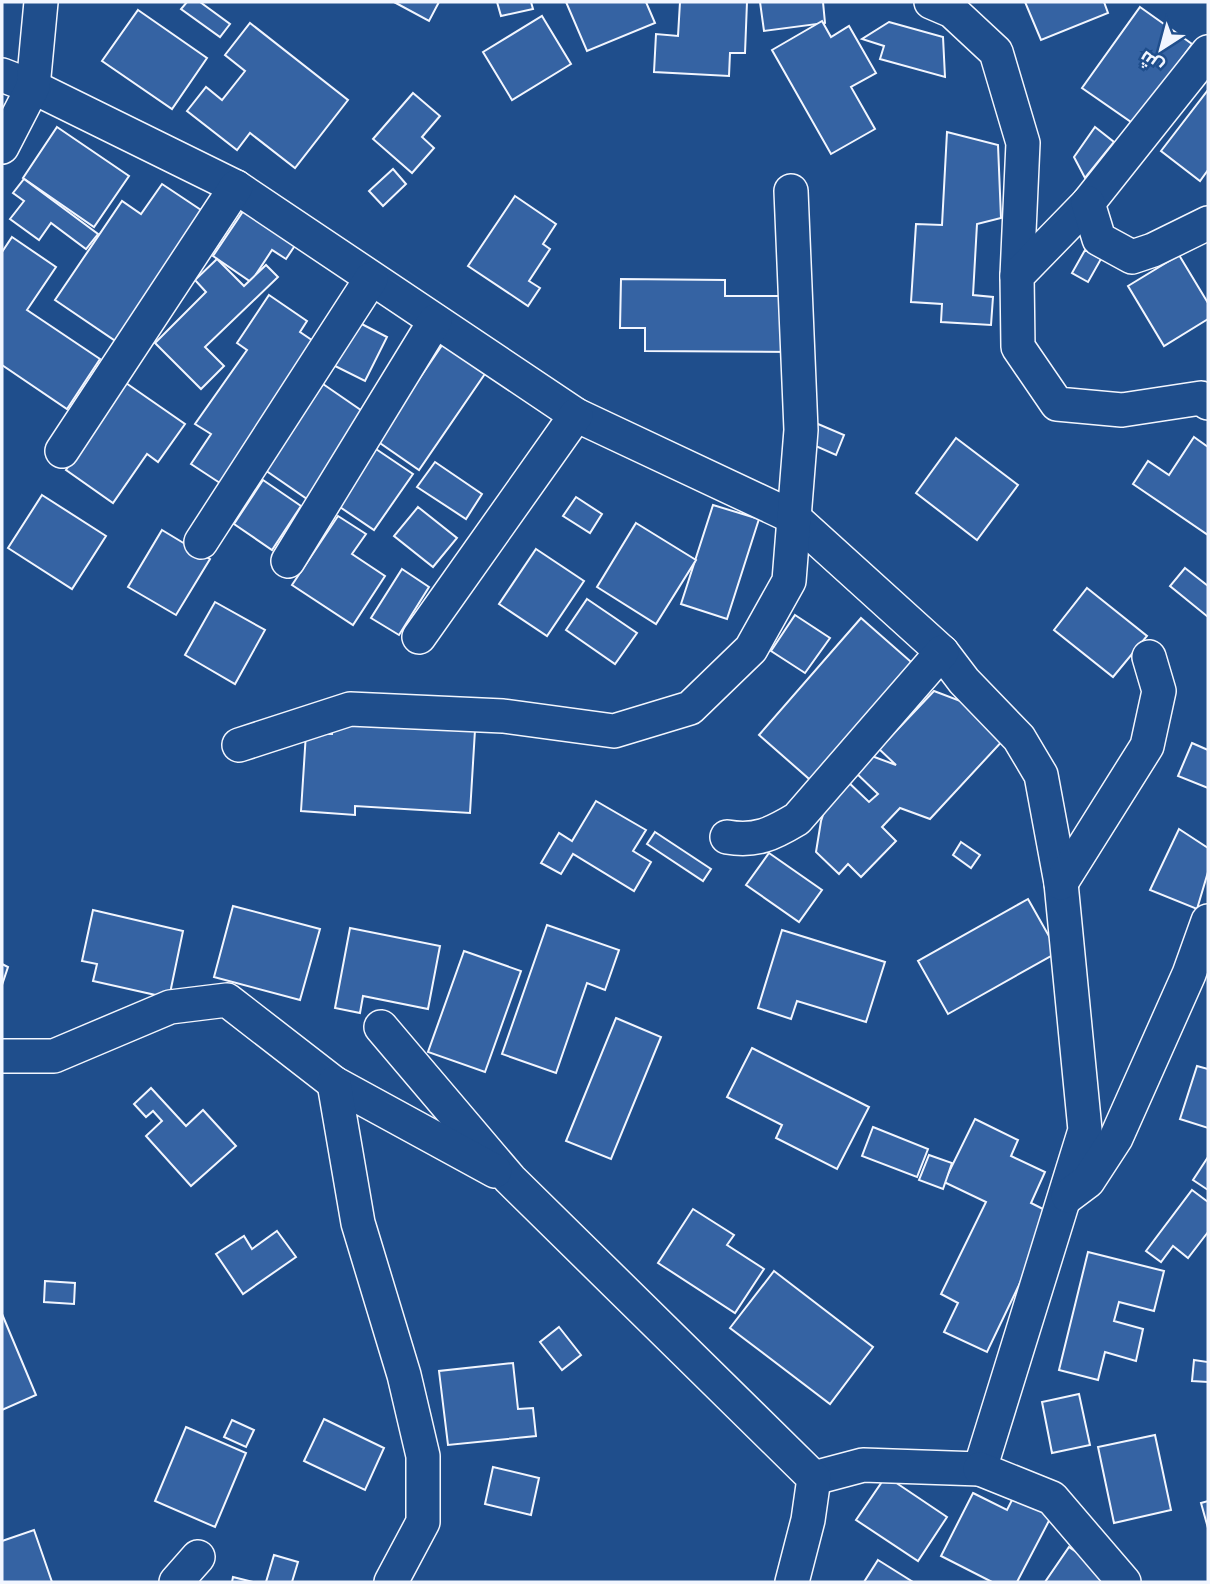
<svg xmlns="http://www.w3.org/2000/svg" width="1210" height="1584" font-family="'Space Grotesk',Cairo,sans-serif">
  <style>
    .building { fill: #3563a3; stroke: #f2f6ff; stroke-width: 2 }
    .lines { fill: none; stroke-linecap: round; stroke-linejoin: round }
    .street-casing { stroke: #f2f6ff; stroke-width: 36 }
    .street { stroke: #1f4e8c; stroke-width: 33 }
  </style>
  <rect width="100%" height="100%" fill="#1f4e8c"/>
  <g class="building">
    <path d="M187,2h13l30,22 -10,13 -39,-28z"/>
    <path d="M394,2h45l-10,19z"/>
    <path d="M497,2h34l2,7 -32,7z"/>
    <path d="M566,2h80l9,21 -68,28z"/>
    <path d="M680,2h67l-2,51h-15l-1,23 -75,-4 2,-38 22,2z"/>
    <path d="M760,2h63l2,21 -61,8z"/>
    <path d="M1025,2h79l4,11 -67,27z"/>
    <path d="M1140,7l52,37 -58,80 -52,-36z"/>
    <path d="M138,10l69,48 -35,51 -70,-48z"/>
    <path d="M542,16l29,48 -59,36 -29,-48z"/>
    <path d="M822,21l9,16 18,-11 27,47 -25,14 24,42 -44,25 -59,-104z"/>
    <path d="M889,22l54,15 2,40 -65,-18 4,-13 -22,-7z"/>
    <path d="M250,23l98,77 -53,68 -45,-35 -13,17 -50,-39 19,-24 16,13 23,-29 -20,-16z"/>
    <path d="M1208,90v80l-8,11 -39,-30z"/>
    <path d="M413,93l27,23 -18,21 12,11 -22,25 -39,-34z"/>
    <path d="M57,127l72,49 -35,51 -71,-49z"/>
    <path d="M1095,127l19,15 -29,36 -11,-21z"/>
    <path d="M947,132l51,13 3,73 -24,6 -4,71 20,2 -2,28 -50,-3 1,-18 -31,-2 5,-78 26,1z"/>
    <path d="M393,169l13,15 -23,22 -14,-15z"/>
    <path d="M24,179l74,55 -12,15 -35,-26 -12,17 -29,-21 14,-18 -11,-8z"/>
    <path d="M162,184l42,28 -87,130 -62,-42 67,-99 19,13z"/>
    <path d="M515,196l41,28 -13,20 7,5 -21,32 11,7 -12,18 -60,-40z"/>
    <path d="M250,201l52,34 -16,24 -14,-9 -21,32 -38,-26z"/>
    <path d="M12,237l44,30 -29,43 73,49 -33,50 -65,-44v-113z"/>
    <path d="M1085,250l16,9 -13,23 -16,-9z"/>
    <path d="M1179,255l29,48v16l-44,27 -36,-60z"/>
    <path d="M217,259l27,27 22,-21 12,12 -73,70 19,19 -23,23 -46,-46 51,-51 -11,-12z"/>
    <path d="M621,279l104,1v16h68v56l-148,-1v-23h-25z"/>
    <path d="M269,295l38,26 -7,11 22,15 -96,140 -35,-23 20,-30 -16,-10 52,-74 -10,-7z"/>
    <path d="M350,318l37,19 -22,44 -38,-19z"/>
    <path d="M449,335l42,30 -72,105 -42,-29z"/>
    <path d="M126,383l59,41 -27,38 -11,-8 -34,49 -47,-33z"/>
    <path d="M323,384l45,31 -58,86 -45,-31z"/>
    <path d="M811,421l33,14 -8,20 -34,-15z"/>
    <path d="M1194,437l14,10v88l-75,-51 15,-23 21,14z"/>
    <path d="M956,438l62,47 -41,55 -61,-47z"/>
    <path d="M370,445l43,29 -39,56 -43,-29z"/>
    <path d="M435,462l47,32 -16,25 -49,-32z"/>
    <path d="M263,480l38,26 -29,44 -38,-26z"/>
    <path d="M42,495l64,41 -34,53 -64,-41z"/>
    <path d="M576,497l26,17 -12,19 -27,-17z"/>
    <path d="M713,505l46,14 -32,100 -46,-15z"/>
    <path d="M418,507l39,31 -24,29 -39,-31z"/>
    <path d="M338,516l28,18 -14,20 33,22 -32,49 -61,-40z"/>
    <path d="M636,523l60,37 -40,64 -59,-37z"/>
    <path d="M162,530l48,29 -34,56 -48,-28z"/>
    <path d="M536,549l48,32 -37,55 -48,-32z"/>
    <path d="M1185,568l23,18v31l-38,-31z"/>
    <path d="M402,569l27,18 -30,48 -28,-17z"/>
    <path d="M1087,588l60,48 -34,41 -59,-47z"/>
    <path d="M587,599l50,34 -22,31 -49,-34z"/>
    <path d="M215,602l50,28 -30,54 -50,-29z"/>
    <path d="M795,615l35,23 -25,35 -34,-22z"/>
    <path d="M861,618l57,50 -102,117 -57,-50z"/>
    <path d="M934,691l37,14 35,32 -76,82 -30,-11 -18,19 14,14 -35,36 -13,-13 -9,10 -23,-22 5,-31 8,-24 17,-17 23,22 9,-8 -24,-23 15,-16 27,10 -17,-16z"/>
    <path d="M333,720l142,10 -5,83 -115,-7v9l-54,-4 5,-78 26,1z"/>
    <path d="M1192,743l16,7v38l-30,-12z"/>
    <path d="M596,801l50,29 -13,21 18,11 -17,29 -61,-37 -12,20 -20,-11 18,-30 13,8z"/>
    <path d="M1179,829l29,19v24l-11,37 -47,-19z"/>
    <path d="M655,832l56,37 -8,12 -56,-37z"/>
    <path d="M961,842l19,13 -9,13 -18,-13z"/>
    <path d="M769,853l53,37 -23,32 -53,-37z"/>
    <path d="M1028,899l30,53 -110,62 -30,-53z"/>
    <path d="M233,906l87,23 -20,71 -86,-23z"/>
    <path d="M93,910l90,21 -14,67 -76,-17 4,-17 -15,-3z"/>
    <path d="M547,925l72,25 -14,40 -18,-7 -31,90 -54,-19z"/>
    <path d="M350,928l90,18 -12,63 -65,-13 -3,17 -25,-5z"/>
    <path d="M782,930l103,32 -19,60 -69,-21 -6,18 -33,-11z"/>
    <path d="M464,951l57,20 -36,101 -57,-20z"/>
    <path d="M2,964l6,3 -6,18z"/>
    <path d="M616,1018l45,19 -50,122 -45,-18z"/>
    <path d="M752,1048l117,59 -32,62 -61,-31 6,-13 -55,-28z"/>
    <path d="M1197,1066l11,3v59l-28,-9z"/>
    <path d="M151,1088l35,38 17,-16 33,36 -45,40 -45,-50 16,-15 -9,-10 -7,6 -12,-13z"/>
    <path d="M975,1119l43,21 -7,16 34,16 -14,31 22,11 -66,138 -43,-20 14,-29 -17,-9 45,-92 -42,-20z"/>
    <path d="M873,1127l55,22 -11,28 -55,-21z"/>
    <path d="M929,1155l23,8 -9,26 -24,-9z"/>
    <path d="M1208,1157v33l-15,-10z"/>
    <path d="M1192,1190l16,12v30l-20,26 -15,-12 -12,16 -15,-11z"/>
    <path d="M693,1209l41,26 -7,10 37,24 -29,44 -77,-50z"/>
    <path d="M277,1231l19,26 -53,37 -27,-40 28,-18 8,13z"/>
    <path d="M1088,1252l76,19 -10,40 -35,-9 -5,19 29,8 -7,32 -31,-9 -7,28 -39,-10z"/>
    <path d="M774,1271l99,76 -43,57 -100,-76z"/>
    <path d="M45,1281l30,2 -1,21 -30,-2z"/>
    <path d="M2,1314l34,81 -34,15z"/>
    <path d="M559,1327l22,28 -19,15 -22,-28z"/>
    <path d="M1194,1360l14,2v20l-16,-1z"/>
    <path d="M513,1363l5,46 15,-1 3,28 -88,9 -9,-74z"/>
    <path d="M1079,1394l11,51 -38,8 -10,-51z"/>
    <path d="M324,1419l60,29 -19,42 -61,-29z"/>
    <path d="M232,1420l22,10 -8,17 -22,-10z"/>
    <path d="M186,1427l60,26 -31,74 -60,-26z"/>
    <path d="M1155,1435l16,75 -57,13 -16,-76z"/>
    <path d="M493,1467l46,11 -8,37 -46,-11z"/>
    <path d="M886,1476l61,41 -29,44 -62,-41z"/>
    <path d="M973,1493l34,17 7,-14 38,19 -35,67h-25l-51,-26z"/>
    <path d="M1208,1501v27l-7,-25z"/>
    <path d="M34,1530l18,52h-50v-41z"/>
    <path d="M1069,1547l49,34 -1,1h-72z"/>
    <path d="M274,1555l24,7 -6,20h-26z"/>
    <path d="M878,1560l35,22h-49z"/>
    <path d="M233,1577l20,5h-21z"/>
  </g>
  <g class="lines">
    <g class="street-casing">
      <g id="street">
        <path d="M931,2l21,9 44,41 27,91 -6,133"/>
        <path d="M1208,52l-120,151 -71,73 1,71 39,57 65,6 79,-12 7,5"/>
        <path d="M2,75l31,12 203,100 340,228 217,102 149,135 22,29 55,57 22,37 20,108 24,247 -105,339 -117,-4 -49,13"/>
        <path d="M2,147l31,-60 8,-85"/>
        <path d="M1088,203l11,36 33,18 21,-7 55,-27"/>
        <path d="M62,451l174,-264"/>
        <path d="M201,542l170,-263"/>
        <path d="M288,561l147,-240"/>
        <path d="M419,637l157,-222"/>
        <path d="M239,745l111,-36 153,7 111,15 76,-23 61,-59 38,-68 12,-151 -10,-239"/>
        <path d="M727,837c29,5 45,-3 70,-18l145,-167"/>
        <path d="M1061,883l86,-137 12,-55 -10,-34"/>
        <path d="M381,1027l129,152 304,299 -6,42 -16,62"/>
        <path d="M2,1056h52l116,-49 57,-7 107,83 161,88"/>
        <path d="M334,1083l24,140 46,152 19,81v66l-32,60"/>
        <path d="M1068,1196l20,-15 28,-43 73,-164 19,-53"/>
        <path d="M980,1469l72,29 72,84"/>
        <path d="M176,1582l22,-25"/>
      </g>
    </g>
    <use href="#street" class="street"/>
  </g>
  <rect width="1210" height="1584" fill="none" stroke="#f2f6ff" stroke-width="7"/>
  <g transform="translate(1161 49) rotate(216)" stroke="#1f4e8c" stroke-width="5" paint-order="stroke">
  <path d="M0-5L12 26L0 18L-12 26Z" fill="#f2f6ff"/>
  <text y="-10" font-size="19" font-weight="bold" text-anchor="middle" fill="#f2f6ff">ش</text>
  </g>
</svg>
